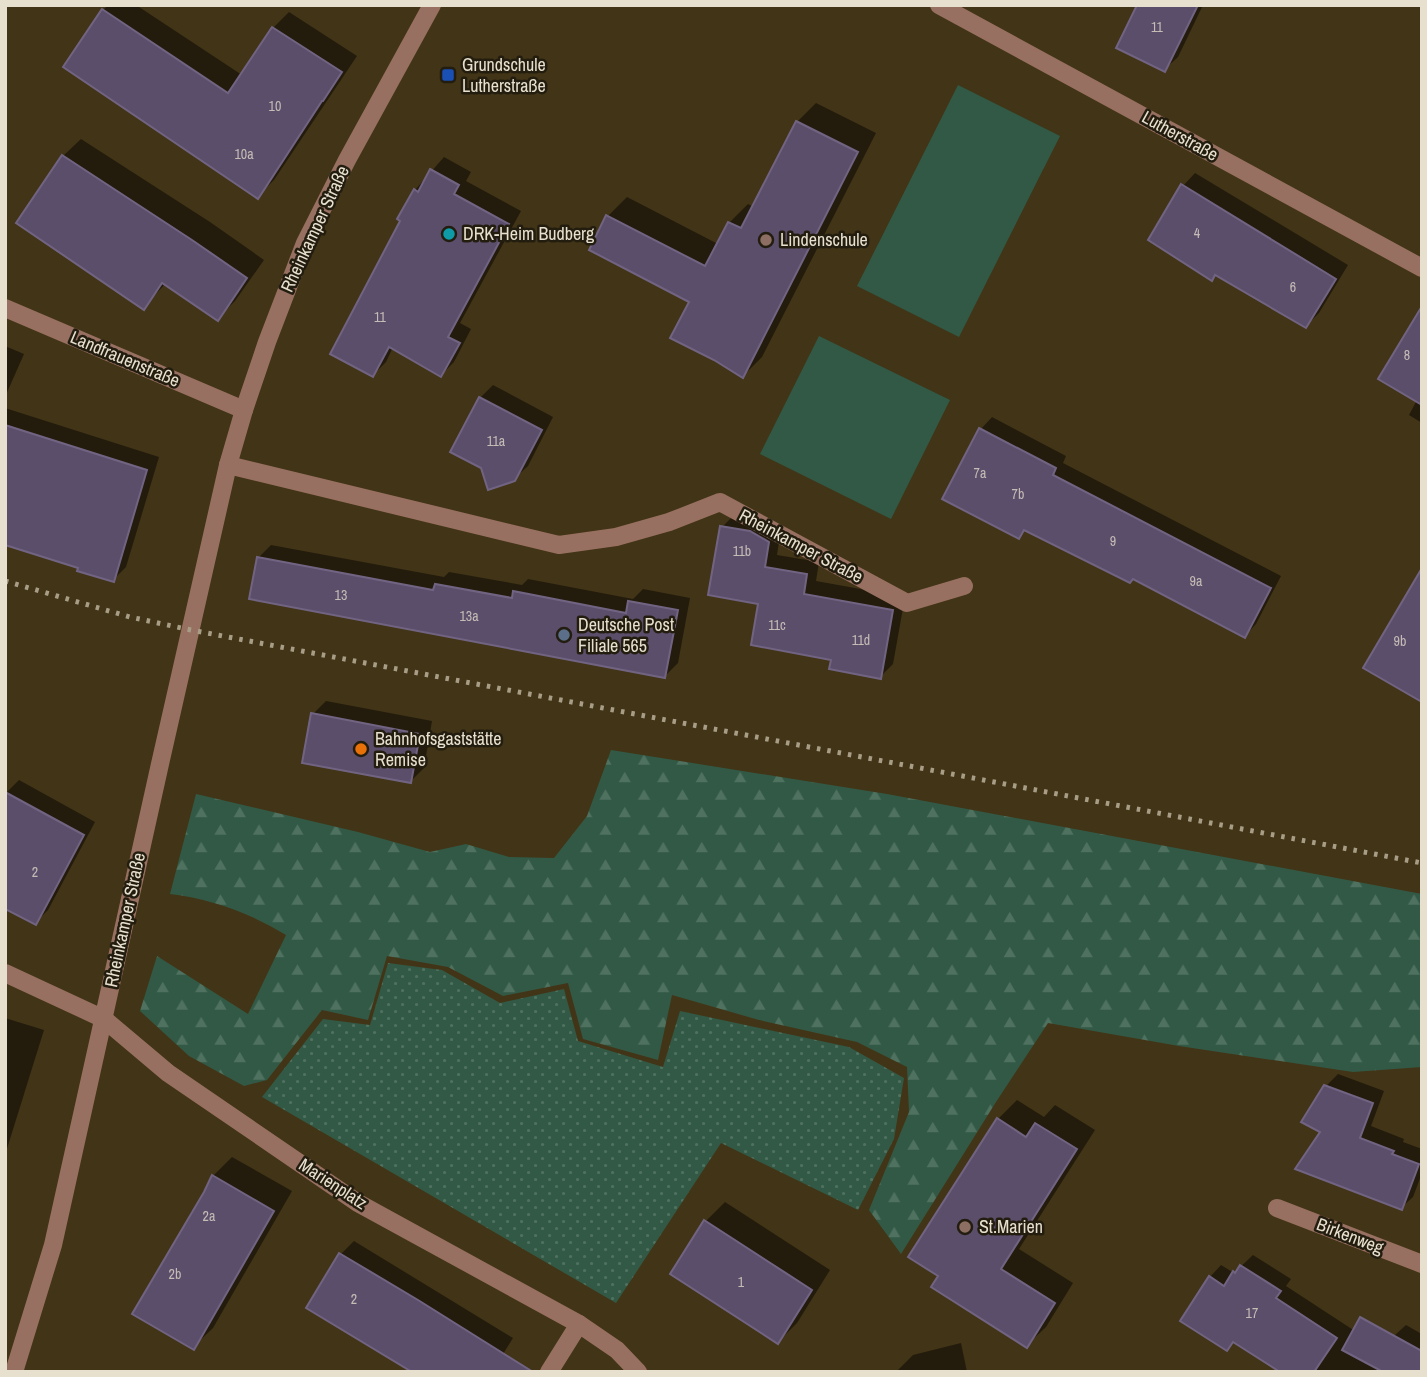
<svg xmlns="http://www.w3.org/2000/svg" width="1427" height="1377" font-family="'Archivo Narrow',sans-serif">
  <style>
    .grass { fill: url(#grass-dots) }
    .forest { fill: url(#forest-firs) }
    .park { fill: #315945 }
    .shadow { fill: #0007 }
    .building { fill: #5b4e6b; stroke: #716482; stroke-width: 2 }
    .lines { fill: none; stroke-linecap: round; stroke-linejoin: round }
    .minor { stroke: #987061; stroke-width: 18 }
    .rail { stroke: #a89e87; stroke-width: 5; stroke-dasharray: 3.5 7; stroke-linecap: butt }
    .transit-dot { fill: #1a4fb4; stroke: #231d10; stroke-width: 2.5 }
    .culture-dot { fill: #0f9aa8; stroke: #231d10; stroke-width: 2.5 }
    .education-dot { fill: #8d6e63; stroke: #231d10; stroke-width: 2.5 }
    .service-dot { fill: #5c6f8a; stroke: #231d10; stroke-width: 2.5 }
    .food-dot { fill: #e8710a; stroke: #231d10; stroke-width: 2.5 }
    .labels { text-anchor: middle; stroke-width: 5; stroke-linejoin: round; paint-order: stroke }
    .number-label { font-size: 14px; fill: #c5bcb5 }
    .poi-label { font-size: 18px; fill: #e8e0ce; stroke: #231d10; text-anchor: start }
    .street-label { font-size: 18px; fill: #e8e0ce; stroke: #231d10 }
  </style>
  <defs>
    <pattern id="grass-dots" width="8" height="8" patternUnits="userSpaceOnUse" patternTransform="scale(1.75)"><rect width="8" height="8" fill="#315945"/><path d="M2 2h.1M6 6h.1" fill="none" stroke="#4f715f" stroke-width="1.8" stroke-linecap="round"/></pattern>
    <pattern id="forest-firs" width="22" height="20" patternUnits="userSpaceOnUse" patternTransform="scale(1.75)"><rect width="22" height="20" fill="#315945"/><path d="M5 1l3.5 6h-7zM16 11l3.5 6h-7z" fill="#4f715f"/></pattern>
  </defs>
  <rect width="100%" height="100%" fill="#423416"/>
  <path class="grass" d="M388,963l54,7 58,33 64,-14 14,52 85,26 17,-56 169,36 55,31 -10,61 -36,71 -137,-67 -105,160 -354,-206 61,-78 47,6z"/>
  <path class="forest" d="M611,750l276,44 535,100v173l-69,5 -174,-26 -131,-23 -52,79 -95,152 -32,-44 40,-98 -2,-45 -50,-25 -98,-22 -87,-25 -14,65 -75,-21 -15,-56 -65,13 -55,-29 -61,-11 -19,64 -46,-10 -55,70 -23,6 -55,-30 -49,-45 17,-55 91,58 38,-79c-36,-22 -75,-36 -116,-41l26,-100 162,38 72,20 36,-8 43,13 45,1 33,-42z"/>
  <g class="park">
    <path d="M958,85l102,51 -101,201 -102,-51z"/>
    <path d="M819,336l131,64 -59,119 -131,-65z"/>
  </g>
  <g class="shadow">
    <path d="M108,5h28l106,70 31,-47 16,-16 68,44 -83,124 -16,16 -155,-186z"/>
    <path d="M1139,5h64l-25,52 -13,12z"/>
    <path d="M816,103l60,30 -114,224 -19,19 -52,-75 -83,-85 19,-19 91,47 11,-21 19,-19 6,3 43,-85z"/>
    <path d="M81,139l129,83 54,38 -29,41 -18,18 -51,-36 -23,25 -80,-152z"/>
    <path d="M444,157l27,15 -5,9 55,30 -61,112 11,6 -17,33 -13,13 -48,-28 -7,15 -13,13 30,-154 12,-31z"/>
    <path d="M1195,173l153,92 -29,48 -13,13 -89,-52 -6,5 -28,-93z"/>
    <path d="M1422,316v107l-13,-8 8,-15z"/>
    <path d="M5,346l19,8 -19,43z"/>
    <path d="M493,385l60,32 -25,49 -14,13 -31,-12 -3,-69z"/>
    <path d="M5,408l154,49 -33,110 -13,13 -108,-120z"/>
    <path d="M992,417l74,39 -3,7 218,113 -25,48 -11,12 -111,-59 -108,-48 -8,8 -37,-108z"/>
    <path d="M735,514l46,15 -4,26 42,7 -3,19 89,16 -12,67 -13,13 -47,-19 -73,-55 -38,-76z"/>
    <path d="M271,545l173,32 5,-5 73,13 6,-6 105,20 10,-10 47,9 -12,65 -13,13 -407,-118z"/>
    <path d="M326,701l106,20 -8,47 -13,13 -98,-67z"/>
    <path d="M19,780l76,42 -47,88 -13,13 -29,-130z"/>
    <path d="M5,1018l39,12 -39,125z"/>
    <path d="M1338,1074l46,17 -13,35 33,13 -1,3 19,7v24l-9,24 -12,11 -79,-77 4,-45z"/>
    <path d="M1017,1100l27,17 11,-12 40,25 -76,119 54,34 -27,44 -20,19 -86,-71 58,-156z"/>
    <path d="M232,1157l60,34 -79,137 -20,19 20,-171z"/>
    <path d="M725,1202l105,68 -33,53 -19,19 -72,-121z"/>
    <path d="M354,1241l159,97 -21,34 -151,-118z"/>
    <path d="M1253,1255l38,24 -5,7 75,49 33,1 12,-11 14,8 2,-2v41h-139l-48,-31 -8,8 -17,-72 11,-12 13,8z"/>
    <path d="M961,1343l6,29h-71l17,-17z"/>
  </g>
  <g class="building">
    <path d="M1137,5h61l-33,67 -49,-24z"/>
    <path d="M102,9l126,84 44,-66 70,45 -19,29h-1l-64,98 -195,-132z"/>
    <path d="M796,121l62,31 -115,226 -29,-18 -44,-22 19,-36 -100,-52 17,-35 99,51 23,-44 13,6z"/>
    <path d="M62,155l130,85 55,38 -29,43 -56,-38 -18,27 -128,-87z"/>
    <path d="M430,169l29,16 -5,9 55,30 -61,113 12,6 -19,34 -52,-30 -16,30 -43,-23 70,-133 -3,-2 17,-30 4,3z"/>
    <path d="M1181,184l155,95 -30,49 -91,-53 -3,6 -64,-41z"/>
    <path d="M1422,306v99l-44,-26z"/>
    <path d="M479,397l63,33 -27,51 -27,9 -7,-22 -31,-16z"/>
    <path d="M5,425l142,45 -33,112 -37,-11 1,-3 -73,-23z"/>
    <path d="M979,428l77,40 -3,7 218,113 -26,50 -112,-59 -3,4 -106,-53 -5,9 -77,-40z"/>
    <path d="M720,526l30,5 19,11 -4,25 42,7 -3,20 89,16 -12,69 -52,-10 2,-9 -80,-15 7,-41 -50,-9z"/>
    <path d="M257,557l176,33 2,-6 77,14 1,-7 113,22 2,-12 50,9 -13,68 -416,-79z"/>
    <path d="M1422,568v134l-59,-34z"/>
    <path d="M311,713l109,21 -9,49 -109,-20z"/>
    <path d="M5,792l79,43 -48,90 -31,-16z"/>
    <path d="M1324,1085l49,18 -13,35 34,13 -2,3 27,10 -17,46 -107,-41 25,-37 -19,-10z"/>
    <path d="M997,1118l29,19 9,-14 42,26 -76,120 54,34 -28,45 -96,-61 7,-11 -30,-19z"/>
    <path d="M212,1175l62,36 -80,139 -62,-36 72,-122z"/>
    <path d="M704,1220l108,70 -34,54 -108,-70z"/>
    <path d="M339,1253l79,47 115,72h-121l-106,-64z"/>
    <path d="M1240,1265l41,26 -5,7 61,40 -23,34h-34l-47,-30 -6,9 -47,-30 29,-45 15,10 9,-15 2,2z"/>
    <path d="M1360,1317l62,34v21h-39l-41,-22z"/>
  </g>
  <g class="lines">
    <g class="minor">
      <path d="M939,5l483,263"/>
      <path d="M5,308l239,102"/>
      <path d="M228,465l331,80 57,-8 53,-15 51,-20 187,101 57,-17"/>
      <path d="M5,973l99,46 64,54 190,130 221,121 38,26 21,22"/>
      <path d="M1277,1208l145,56"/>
      <path d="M14,1372l39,-127 107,-481 68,-299 16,-55 23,-68 38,-99 42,-83 85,-155"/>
      <path d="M549,1372l30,-48"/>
    </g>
    <path class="rail" d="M5,581l125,36 61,13 1231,233"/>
  </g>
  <rect class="transit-dot" x="441" y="68" width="14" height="14" rx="3.5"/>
  <circle class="culture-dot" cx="449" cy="234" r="7"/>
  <g class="education-dot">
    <circle cx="766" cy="240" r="7"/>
    <circle cx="965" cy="1227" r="7"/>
  </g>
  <circle class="service-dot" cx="564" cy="635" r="7"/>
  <circle class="food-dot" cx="361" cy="749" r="7"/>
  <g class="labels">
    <g class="number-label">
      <text x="1157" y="32">11</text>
      <text x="275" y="111">10</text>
      <text x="244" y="159">10a</text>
      <text x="1197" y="238">4</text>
      <text x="1293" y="292">6</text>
      <text x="380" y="322">11</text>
      <text x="1407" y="360">8</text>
      <text x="496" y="446">11a</text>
      <text x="980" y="478">7a</text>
      <text x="1018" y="499">7b</text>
      <text x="1113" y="546">9</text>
      <text x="742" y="556">11b</text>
      <text x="1196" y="586">9a</text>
      <text x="341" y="600">13</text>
      <text x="469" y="621">13a</text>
      <text x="777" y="630">11c</text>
      <text x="861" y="645">11d</text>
      <text x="1400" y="646">9b</text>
      <text x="35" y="877">2</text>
      <text x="209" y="1221">2a</text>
      <text x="175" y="1279">2b</text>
      <text x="741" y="1287">1</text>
      <text x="354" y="1304">2</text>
      <text x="1252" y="1318">17</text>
    </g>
    <g class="poi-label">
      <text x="462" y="71">Grundschule<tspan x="462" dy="21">Lutherstraße</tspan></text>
      <text x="463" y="240">DRK-Heim Budberg</text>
      <text x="780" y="246">Lindenschule</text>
      <text x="578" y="631">Deutsche Post<tspan x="578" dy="21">Filiale 565</tspan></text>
      <text x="375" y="745">Bahnhofsgaststätte<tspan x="375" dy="21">Remise</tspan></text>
      <text x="979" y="1233">St.Marien</text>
    </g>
    <g class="street-label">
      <text transform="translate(1180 136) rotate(29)" y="6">Lutherstraße</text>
      <text transform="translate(315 229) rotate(-65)" y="6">Rheinkamper Straße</text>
      <text transform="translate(125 359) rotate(23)" y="6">Landfrauenstraße</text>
      <text transform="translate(801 546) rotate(28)" y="6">Rheinkamper Straße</text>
      <text transform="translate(125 920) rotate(-78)" y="6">Rheinkamper Straße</text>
      <text transform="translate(333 1184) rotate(33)" y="6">Marienplatz</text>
      <text transform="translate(1350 1236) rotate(21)" y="6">Birkenweg</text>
    </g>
  </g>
  <rect width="1427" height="1377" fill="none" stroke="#e8e0ce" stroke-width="14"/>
</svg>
